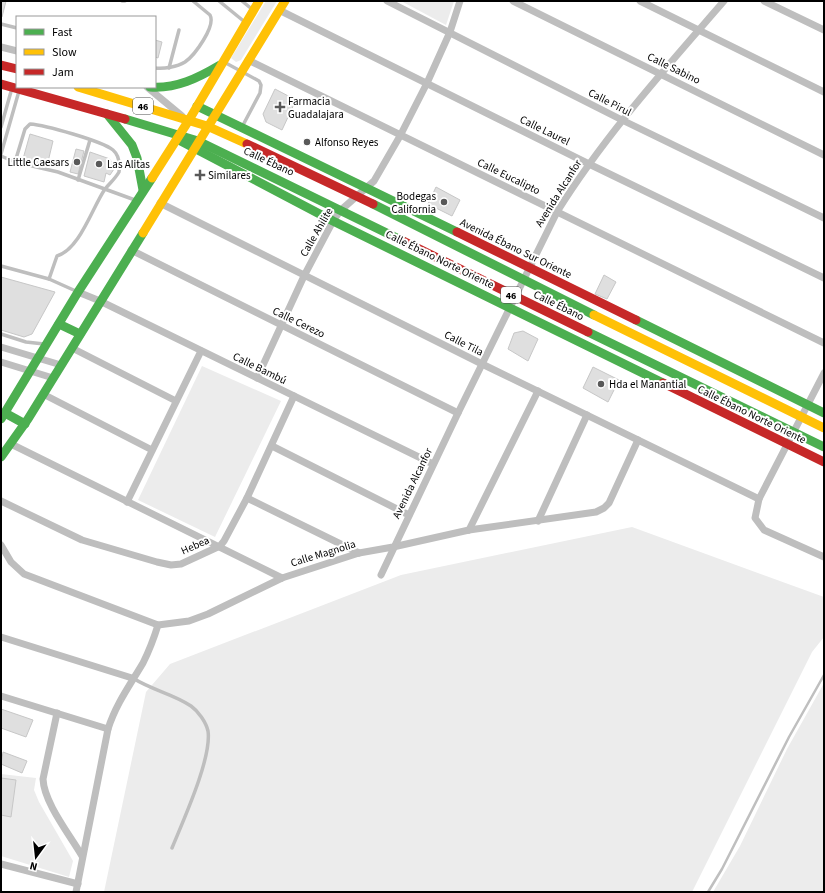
<svg xmlns="http://www.w3.org/2000/svg" width="825" height="893" font-family="'Source Sans 3',sans-serif">
  <style>
    .green { fill: #ececec }
    .lines { fill: none; stroke-linecap: round; stroke-linejoin: round }
    .stream { stroke: #bfbfbf; stroke-width: 2.5 }
    .building { fill: #dfdfdf; stroke: #c7c7c7 }
    .lane { stroke: #bebebe; stroke-width: 3.5 }
    .street { stroke: #bebebe; stroke-width: 7 }
    .fast { stroke: #4caf50; stroke-width: 9 }
    .slow { stroke: #ffc107; stroke-width: 9 }
    .jam { stroke: #c62828; stroke-width: 9 }
    .poi-dot { fill: #595959; stroke: #fff; stroke-width: 1.5 }
    .labels { text-anchor: middle; stroke-width: 4; stroke-linejoin: round; paint-order: stroke }
    .shield { fill: #fff; stroke: #4c4c4c; stroke-width: 1 }
    .shield-label { font-size: 10px; font-weight: bold; fill: #000 }
    .street-label { font-size: 11px; fill: #000; stroke: #fff }
    .poi-label { font-size: 11px; fill: #000; stroke: #fff; text-anchor: start }
  </style>
  <rect width="100%" height="100%" fill="#fff"/>
  <g class="green">
    <path d="M266,1h11l-36,59 -5,2 -5,-4z"/>
    <path d="M401,1h53l-8,24z"/>
    <path d="M202,366l79,35 -66,136 -77,-37z"/>
    <path d="M632,527l192,70v40l-12,15 -120,240h-588l42,-200 24,-28 231,-89z"/>
    <path d="M824,683v209h-111l27,-46 47,-97z"/>
    <path d="M1,774l35,4 -2,12 5,12 34,59 -4,16 -68,-21z"/>
  </g>
  <g class="lines">
    <path class="stream" d="M708,892l14,-23 67,-132 35,-62"/>
  </g>
  <g class="building">
    <path d="M1,1h5l-4,16h-1z"/>
    <path d="M155,40l7,2 -4,16 -3,-1z"/>
    <path d="M275,89l21,11 -14,30 -16,-8 -3,-8z"/>
    <path d="M30,134l23,7 -6,25 -24,-7z"/>
    <path d="M76,149l8,2 -6,23 -8,-2z"/>
    <path d="M90,152l20,7 4,10 -4,6 -4,-2 -2,9 -20,-6z"/>
    <path d="M436,187l24,13 -8,16 -24,-12z"/>
    <path d="M604,275l12,7 -9,17 -12,-5z"/>
    <path d="M1,277l54,15 -23,42 -8,3 -23,-7z"/>
    <path d="M523,331l15,8 -10,22 -20,-12 6,-16z"/>
    <path d="M593,367l26,13 -11,22 -25,-14z"/>
    <path d="M1,709l32,11 -7,17 -25,-9z"/>
    <path d="M3,752l24,9 -5,12 -21,-9z"/>
    <path d="M1,778l15,2 -5,37 -10,-2z"/>
  </g>
  <g class="lines">
    <g class="lane">
      <path d="M122,1h3"/>
      <path d="M219,1l27,22"/>
      <path d="M242,1l11,9"/>
      <path d="M1,24l16,4"/>
      <path d="M224,62l35,19 2,4 -1,8 -18,34"/>
      <path d="M155,68c9,1 22,-1 30,-6 10,-7 31,-36 25,-47l-17,-14"/>
      <path d="M169,68l10,-38"/>
      <path d="M1,127l11,-39"/>
      <path d="M1,154l18,-63"/>
      <path d="M1,156l14,6 43,10 77,28"/>
      <path d="M15,162l10,-33 5,-5c15,1 72,17 83,26 7,6 7,14 6,22 -4,7 -9,11 -14,17 -13,19 -25,60 -48,67l-8,23"/>
      <path d="M78,180l12,-40"/>
      <path d="M1,266l48,13 29,13"/>
      <path d="M1,334l25,8 18,2"/>
      <path d="M133,678c18,12 41,16 58,28 7,5 15,16 17,25 4,27 -25,90 -36,117"/>
    </g>
    <g class="street">
      <path d="M387,1l235,119 202,98"/>
      <path d="M513,1l311,154"/>
      <path d="M640,1l184,91"/>
      <path d="M764,1l60,29"/>
      <path d="M279,10l310,154 235,114"/>
      <path d="M1,47l16,4"/>
      <path d="M248,60l576,283"/>
      <path d="M147,87l35,29"/>
      <path d="M160,203l322,161 277,135"/>
      <path d="M131,250l327,163"/>
      <path d="M78,292l22,9 333,163"/>
      <path d="M1,347l60,18"/>
      <path d="M72,348l104,53"/>
      <path d="M1,362l52,16"/>
      <path d="M824,373l-65,126 -4,19 9,12 60,27"/>
      <path d="M257,378l47,-102 29,-55 8,-11 33,-29 26,-45 27,-53 23,-51 10,-31"/>
      <path d="M43,394l109,56"/>
      <path d="M11,444l271,134"/>
      <path d="M272,446l137,69"/>
      <path d="M247,498l112,55"/>
      <path d="M1,501l81,39 75,22 14,3 10,-1 39,-18 4,-5 23,-43 47,-102"/>
      <path d="M127,502l74,-151"/>
      <path d="M538,521l49,-106"/>
      <path d="M469,530l69,-139"/>
      <path d="M1,545l10,17 13,12 134,51 31,-4 19,-7 74,-36 77,-25 34,-6 76,-17 127,-18 8,-4 5,-5 29,-63"/>
      <path d="M381,575l77,-162 99,-201c48,-77 108,-143 167,-211"/>
      <path d="M1,637l131,41"/>
      <path d="M1,696l107,33"/>
      <path d="M57,713l-14,66c1,24 27,56 39,77"/>
      <path d="M1,864l77,20"/>
      <path d="M76,892l32,-163c8,-25 22,-44 35,-66 6,-12 11,-25 15,-38"/>
    </g>
    <g class="fast">
      <path d="M150,87c26,2 48,-9 70,-22"/>
      <path d="M197,106l260,126"/>
      <path d="M107,114l25,31 5,13 6,32"/>
      <path d="M125,119l73,22 205,100"/>
      <path d="M177,139l156,82 330,162"/>
      <path d="M373,204l221,111"/>
      <path d="M636,320l188,93"/>
      <path d="M59,324l21,10"/>
      <path d="M588,332l236,115"/>
      <path d="M5,413l20,11"/>
      <path d="M1,419l77,-127 74,-114"/>
      <path d="M1,457l27,-38 115,-186"/>
    </g>
    <g class="slow">
      <path d="M78,87l129,39 40,18"/>
      <path d="M152,178l37,-58 70,-119"/>
      <path d="M143,233l142,-232"/>
      <path d="M594,315l230,113"/>
    </g>
    <g class="jam">
      <path d="M1,65l16,4"/>
      <path d="M1,84l124,35"/>
      <path d="M247,144l126,60"/>
      <path d="M457,232l179,88"/>
      <path d="M403,241l185,91"/>
      <path d="M663,383l161,79"/>
    </g>
  </g>
  <g class="poi-dot">
    <path d="M278 101h4v4h4v4h-4v4h-4v-4h-4v-4h4z"/>
    <circle cx="307" cy="142" r="4"/>
    <circle cx="77" cy="162" r="4"/>
    <circle cx="99" cy="164" r="4"/>
    <path d="M198 169h4v4h4v4h-4v4h-4v-4h-4v-4h4z"/>
    <circle cx="444" cy="202" r="4"/>
    <circle cx="601" cy="384" r="4"/>
  </g>
  <g class="labels">
    <g class="shield">
      <rect x="133" y="98" width="20" height="16" rx="3"/>
      <rect x="501" y="287" width="20" height="16" rx="3"/>
    </g>
    <g class="shield-label">
      <text x="143" y="110">46</text>
      <text x="511" y="299">46</text>
    </g>
    <g class="street-label">
      <text transform="translate(674 68) rotate(26)" y="4">Calle Sabino</text>
      <text transform="translate(610 102) rotate(27)" y="4">Calle Pirul</text>
      <text transform="translate(545 130) rotate(26)" y="4">Calle Laurel</text>
      <text transform="translate(269 161) rotate(25)" y="4">Calle Ébano</text>
      <text transform="translate(509 176) rotate(26)" y="4">Calle Eucalipto</text>
      <text transform="translate(558 193) rotate(-58)" y="4">Avenida Alcanfor</text>
      <text transform="translate(316 232) rotate(-60)" y="4">Calle Ahilite</text>
      <text transform="translate(516 248) rotate(26)" y="4">Avenida Ébano Sur Oriente</text>
      <text transform="translate(440 259) rotate(26)" y="4">Calle Ébano Norte Oriente</text>
      <text transform="translate(559 305) rotate(26)" y="4">Calle Ébano</text>
      <text transform="translate(299 322) rotate(26)" y="4">Calle Cerezo</text>
      <text transform="translate(464 343) rotate(27)" y="4">Calle Tila</text>
      <text transform="translate(260 368) rotate(26)" y="4">Calle Bambú</text>
      <text transform="translate(752 414) rotate(26)" y="4">Calle Ébano Norte Oriente</text>
      <text transform="translate(412 483) rotate(-64)" y="4">Avenida Alcanfor</text>
      <text transform="translate(195 545) rotate(-24)" y="4">Hebea</text>
      <text transform="translate(323 553) rotate(-17)" y="4">Calle Magnolia</text>
    </g>
    <g class="poi-label">
      <text x="288" y="105">Farmacia<tspan x="288" dy="13">Guadalajara</tspan></text>
      <text x="315" y="146">Alfonso Reyes</text>
      <text x="69" y="166" text-anchor="end">Little Caesars</text>
      <text x="107" y="168">Las Alitas</text>
      <text x="208" y="179">Similares</text>
      <text x="436" y="200" text-anchor="end">Bodegas<tspan x="436" dy="13">California</tspan></text>
      <text x="609" y="388">Hda el Manantial</text>
    </g>
  </g>
  <rect width="825" height="893" fill="none" stroke="#000000" stroke-width="4"/>
  <rect x="16" y="16" width="140" height="72" fill="#ffffff" stroke="#999999"/>
  <rect x="24" y="29" width="20" height="6" fill="#4caf50" stroke="#999999"/>
  <text x="52" y="36" font-size="12" fill="#000000">Fast</text>
  <rect x="24" y="49" width="20" height="6" fill="#ffc107" stroke="#999999"/>
  <text x="52" y="56" font-size="12" fill="#000000">Slow</text>
  <rect x="24" y="69" width="20" height="6" fill="#c62828" stroke="#999999"/>
  <text x="52" y="76" font-size="12" fill="#000000">Jam</text>
  <g transform="translate(36 857) rotate(195)" stroke="#ffffff" stroke-width="3" paint-order="stroke">
  <path d="M0-3L7 15L0 10L-7 15Z" fill="#000000"/>
  <text y="-6" font-size="11" font-weight="bold" text-anchor="middle" fill="#000000">N</text>
  </g>
</svg>
